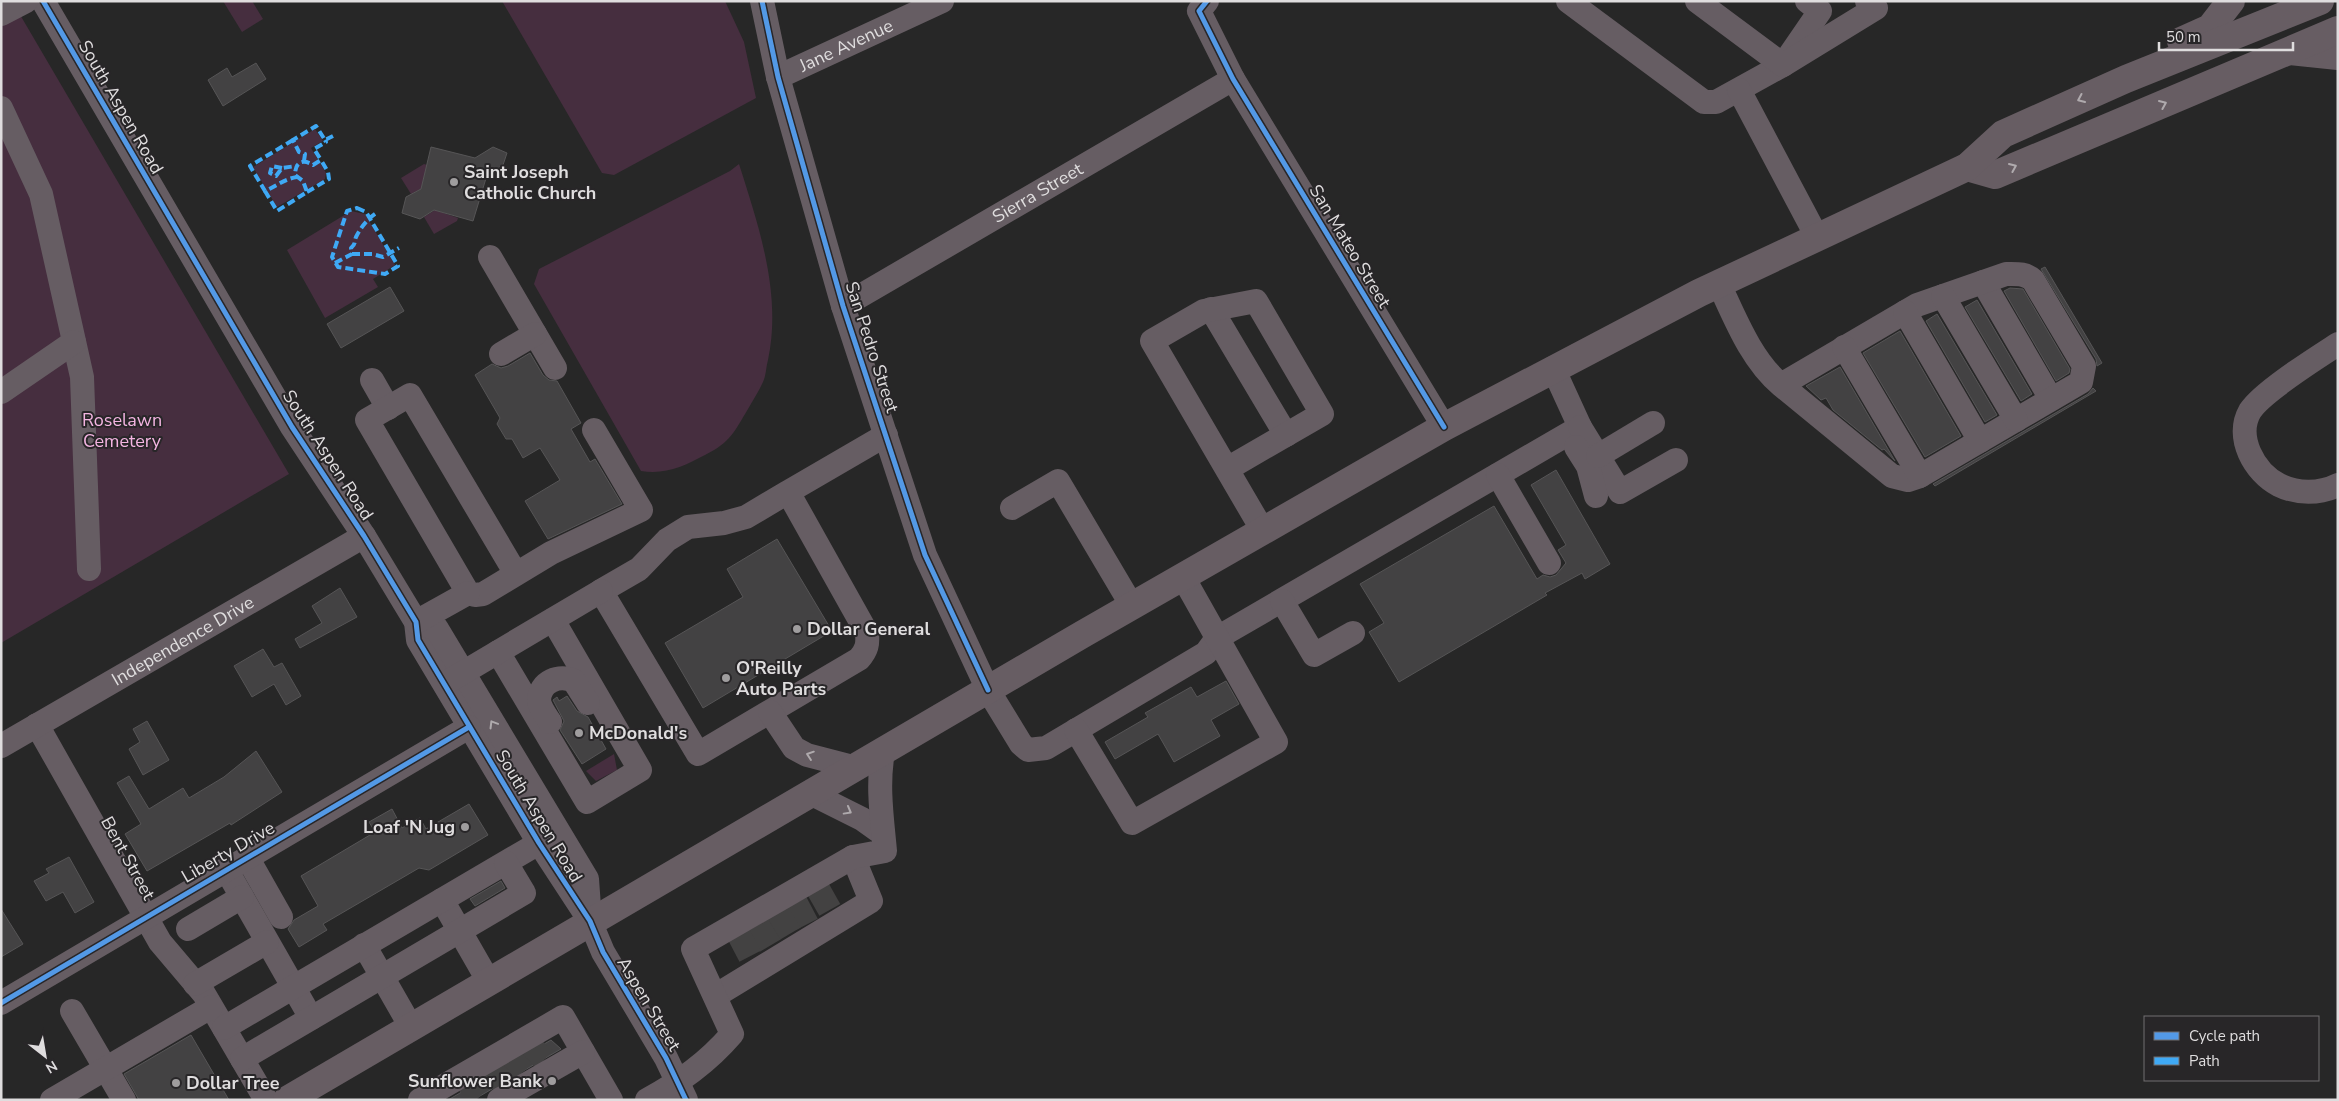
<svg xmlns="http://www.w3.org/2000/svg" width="2339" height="1101" font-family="'Nunito Sans',sans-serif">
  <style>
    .green { fill: #462e3f }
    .building { fill: #434243; stroke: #565556 }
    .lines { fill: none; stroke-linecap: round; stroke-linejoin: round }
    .minor-tunnel { stroke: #434242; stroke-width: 24; stroke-dasharray: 24 12; stroke-linecap: butt }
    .minor { stroke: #665d63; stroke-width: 24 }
    .major { stroke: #675d63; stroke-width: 28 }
    .quiet { stroke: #3fa9f5; stroke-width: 4; stroke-dasharray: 8 4; stroke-linecap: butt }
    .cycleway-casing { stroke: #282628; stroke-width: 8 }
    .cycleway { stroke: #5399e6; stroke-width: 5 }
    .oneway { stroke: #afaaad }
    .poi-dot { fill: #9f9d9e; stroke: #282628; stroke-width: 2 }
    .labels { text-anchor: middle; stroke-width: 4; stroke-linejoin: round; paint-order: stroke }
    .street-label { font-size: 18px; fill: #dfddde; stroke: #282628 }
    .poi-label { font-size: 18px; font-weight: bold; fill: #dfddde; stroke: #282628; text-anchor: start }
    .park-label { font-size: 18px; fill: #f3b4e1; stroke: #282628 }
  </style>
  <rect width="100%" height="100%" fill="#272727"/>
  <g class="green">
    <path d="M1,1h11l277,473 -288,169z"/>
    <path d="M223,1h29l11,18 -21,13z"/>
    <path d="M502,1h223l19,41 12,56 -142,77 -12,-2z"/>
    <path d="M315,129l8,12 -12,7 15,25 -1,6 -48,28 -24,-40z"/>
    <path d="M424,164l3,1 -6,24 -10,5 -10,-16z"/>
    <path d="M739,164c20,63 43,130 29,196 -2,7 -2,16 -5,22 -4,9 -10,18 -15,27 -14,23 -17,33 -43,46 -21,11 -39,20 -64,16l-107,-187 5,-15 191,-98z"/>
    <path d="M435,210l23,8 -1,3 -23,13 -10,-17z"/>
    <path d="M351,211l14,3 30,51 -22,14 5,8 -53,31 -38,-68z"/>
    <path d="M614,754l3,16 -21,11 -10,-10z"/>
  </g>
  <g class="building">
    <path d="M256,63l10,16 -43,27 -15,-26 19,-12 5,9z"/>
    <path d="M431,147l44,11 18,-11 14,6 -4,12 -16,10 -14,46 -39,-11 -14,9 -18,-6 4,-16 15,-8z"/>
    <path d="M2045,267l57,96 -5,3 -1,-7 -55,-90z"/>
    <path d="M390,287l14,24 -63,37 -14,-24z"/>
    <path d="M2010,288l13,1 47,80 -1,4 -13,8 -52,-90z"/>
    <path d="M1977,300l55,94 -11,7 -56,-94z"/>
    <path d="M1937,314l60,101 -12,7 -59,-101z"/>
    <path d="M1900,331l61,105 -36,21 -62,-104z"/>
    <path d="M530,353l13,22 6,5 8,1 24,42 -10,6 19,33 5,-3 27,45 -74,35 -23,-38 35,-21 -20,-32 -17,10 -11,-19h-6l-9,-15 3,-6 -25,-43 17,-11 9,4 7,-2z"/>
    <path d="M1840,367l55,94 -11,-12 -2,1 -49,-40 -7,-12 -5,2 -15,-14z"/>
    <path d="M2093,388l3,3 -161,95 -2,-2 155,-90z"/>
    <path d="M1556,470l54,94 -25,15 -3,-6 -37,20 2,2 -148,87 -30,-50 15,-9 -24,-39 134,-78 43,73 6,-4 7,2 6,-2 10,-12 -8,-13 8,-5 -35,-60z"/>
    <path d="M777,539l55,92 -129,77 -38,-65 78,-46 -16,-28z"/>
    <path d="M340,588l17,29 -57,31 -5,-9 27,-16 -10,-17z"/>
    <path d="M263,649l11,18 8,-4 19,33 -15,9 -12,-21 -22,13 -18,-31z"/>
    <path d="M1226,681l13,23 -28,16 9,16 -46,26 -16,-28 -43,25 -10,-17 43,-25 -3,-4 46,-26 6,10z"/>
    <path d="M567,696l10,15 11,6 18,32 -24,15 -22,-34 4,-9 -11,-21 4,-3 2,4z"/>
    <path d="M147,721l22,39 -26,15 -14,-26 11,-7 -7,-13z"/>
    <path d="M256,751l26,41 -51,33 -1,-2 -83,48 -22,-37 16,-10 -24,-41 12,-7 20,33 34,-21 6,10 35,-21z"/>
    <path d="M469,804l19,31 -59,35 -10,-2 -96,56 4,6 -28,17 -11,-18 6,-9 24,-14 -17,-30 74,-44 -6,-10 23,-13 10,19 18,-10 6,11z"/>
    <path d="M69,857l25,45 -19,11 -12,-21 -17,9 -12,-20 15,-8 -3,-4z"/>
    <path d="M501,881l4,7 -30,18 -5,-7z"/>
    <path d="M1,909l22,35 -22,13z"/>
    <path d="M191,1035l38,65h-90l-15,-26z"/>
    <path d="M551,1040l10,9 -88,51h-25z"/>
  </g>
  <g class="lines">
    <g class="minor-tunnel">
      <path d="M818,889l13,23"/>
      <path d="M796,903l12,23"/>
      <path d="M778,913l13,22"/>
      <path d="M758,925l13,22"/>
      <path d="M739,935l12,23"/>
      <path d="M528,1045l17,14"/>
      <path d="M508,1056l15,16"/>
      <path d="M489,1067l14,15"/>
      <path d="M465,1080l16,15"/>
    </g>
    <g class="minor">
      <path d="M43,1l249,426 72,109 52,86 2,18 121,203 51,78 13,31 63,106 20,42"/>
      <path d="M762,1l16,76 65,229 82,249 63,135 33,54 7,6 18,-2 160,-95 11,-15 363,-211 -27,-59"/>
      <path d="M1207,1l-8,10 34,68 211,348"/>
      <path d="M1568,1l136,101h12l67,-37 37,-54 -13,-10"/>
      <path d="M1697,1l86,64 93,-57 -9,-7"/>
      <path d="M1,14l25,-13"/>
      <path id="s1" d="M778,77l164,-76"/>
      <path d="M1739,90l78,147"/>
      <path d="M1,108l40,86 41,183 7,192"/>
      <path d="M490,257l65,111"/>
      <path d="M1983,282l68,117"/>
      <path d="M1719,284c16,34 32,76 62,101l111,91 16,4 12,-4 161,-94 3,-16 -51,-86c-8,-7 -16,-6 -27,-6l-89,31 -136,80"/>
      <path d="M1943,296l73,124"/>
      <path id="s2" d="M843,306l390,-227"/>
      <path d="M1211,309l75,126"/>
      <path d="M1905,312l75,129"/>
      <path d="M2338,344c-20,13 -76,48 -88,67 -15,26 4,61 29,74 18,9 41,9 59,0"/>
      <path d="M1844,347l76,129"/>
      <path d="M501,354l34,-20"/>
      <path d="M372,380l16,28"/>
      <path d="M1,392l73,-50"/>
      <path d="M1580,427l40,65 56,-32"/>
      <path d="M1576,447l12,19 8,30"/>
      <path d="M1598,456l55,-33"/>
      <path d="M1227,469l95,-55 -66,-113 -52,10 -52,30 111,190"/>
      <path d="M1498,475l51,88"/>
      <path d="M788,492l-42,25 -22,6 -36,4 -21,13 -28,29 -38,22 97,163 161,-95c8,-9 9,-15 8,-26l-79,-141 98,-57"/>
      <path d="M1012,508l46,-27 74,125"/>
      <path d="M516,574l-106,-179 -43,25 101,173 7,2 8,-1 68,-41 90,-43 -47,-80"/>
      <path d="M1282,601l32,54 39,-22"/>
      <path d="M416,622l21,7 150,250 3,42"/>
      <path d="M416,622l52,-29"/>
      <path d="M498,652l89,150 53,-32 -87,-150"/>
      <path d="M449,681l152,-90"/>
      <path d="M770,712l24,36 13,7 50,13"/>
      <path d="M550,722c-4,-6 -10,-14 -11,-21 0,-20 21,-27 35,-20l14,22"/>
      <path d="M37,725l123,217 44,52 62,106"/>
      <path d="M1076,730l56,93 144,-81 -93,-165"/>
      <path id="s3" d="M1,746l363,-210"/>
      <path d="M810,793l52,26 21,15"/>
      <path d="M247,857l34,60"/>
      <path d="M226,869l85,149"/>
      <path d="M442,900l47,82"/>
      <path d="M188,929l54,-32"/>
      <path d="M364,945l47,82"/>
      <path d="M195,984l72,-42"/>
      <path d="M715,996l156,-95 -18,-44"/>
      <path d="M1,1003l468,-276"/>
      <path d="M72,1011l52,89"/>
      <path d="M224,1028l315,-185"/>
      <path d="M242,1059l282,-166 -18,-30"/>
      <path d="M52,1100l159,-93"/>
      <path d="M420,1100l143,-83 48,83"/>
      <path d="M499,1100l84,-48"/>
      <path d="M647,1100c34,-19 60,-37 85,-66l-39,-85 160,-92 32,-6c-3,-33 -8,-66 -2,-99"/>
    </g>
    <g class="major">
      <path d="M2181,41l29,-13 21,-27"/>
      <path d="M2290,51l48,5"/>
      <path d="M1967,167l28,8 343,-145"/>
      <path d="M287,1100l796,-466 361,-207 255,-134 268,-126 36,-33 123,-55 194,-78"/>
    </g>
    <g class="quiet">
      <path d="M293,140l-43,26 15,25c12,-5 19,-12 32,-14"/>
      <path d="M304,161l1,-7 -6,-2 -6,-12 23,-14 9,14 8,-4"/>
      <path d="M282,168l-10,-2 -2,7 6,3 6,-8 14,-2"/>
      <path d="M265,191l12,20 30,-19 -4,-11 -8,-6c0,-12 7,-17 18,-10l8,-5 -7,-11 12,-7 -1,-2"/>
      <path d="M307,192l22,-13 -1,-7 -7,-12"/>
      <path d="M357,208l9,4 32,54 -13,8 -47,-7 -6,-10 15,-46z"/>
      <path d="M352,254h20l11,3 16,-9"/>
      <path d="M335,263l17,-9 -1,-6c5,-4 3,-6 5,-11 5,-10 12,-19 22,-25"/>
    </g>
    <g class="cycleway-casing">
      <g id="cycleway">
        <path d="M43,1l249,426 72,109 52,86 2,18 121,203 51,78 13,31 63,106 20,42"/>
        <path d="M762,1l16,76 65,229 82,249 63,135"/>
        <path d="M1207,1l-8,10 34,68 211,348"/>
        <path d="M1,1003l468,-276"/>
      </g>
    </g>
    <use href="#cycleway" class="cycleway"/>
  </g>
  <defs><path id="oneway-chevron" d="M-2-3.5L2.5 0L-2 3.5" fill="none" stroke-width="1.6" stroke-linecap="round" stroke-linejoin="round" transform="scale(1.25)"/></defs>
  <g class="oneway">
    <use href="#oneway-chevron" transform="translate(2081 99) rotate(156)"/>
    <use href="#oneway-chevron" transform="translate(2163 104) rotate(-23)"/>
    <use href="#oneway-chevron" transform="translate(2013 167) rotate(-23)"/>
    <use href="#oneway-chevron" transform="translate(493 724) rotate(-121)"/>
    <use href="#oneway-chevron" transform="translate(810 755) rotate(-161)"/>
    <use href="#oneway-chevron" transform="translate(848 811) rotate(29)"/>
  </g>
  <g class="poi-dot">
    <circle cx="454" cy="182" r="5"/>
    <circle cx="797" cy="629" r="5"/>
    <circle cx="726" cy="678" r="5"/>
    <circle cx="579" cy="733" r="5"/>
    <circle cx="465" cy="827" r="5"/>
    <circle cx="552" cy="1081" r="5"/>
    <circle cx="176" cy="1083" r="5"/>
  </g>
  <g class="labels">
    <g class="street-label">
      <text dy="6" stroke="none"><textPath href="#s1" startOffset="75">Jane Avenue</textPath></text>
      <text transform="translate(121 107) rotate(60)" y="6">South Aspen Road</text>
      <text dy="6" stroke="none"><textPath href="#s2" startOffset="225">Sierra Street</textPath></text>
      <text transform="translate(1350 246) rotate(59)" y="6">San Mateo Street</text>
      <text transform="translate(872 347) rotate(72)" y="6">San Pedro Street</text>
      <text transform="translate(328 455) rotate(57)" y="6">South Aspen Road</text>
      <text dy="6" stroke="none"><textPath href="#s3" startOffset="210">Independence Drive</textPath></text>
      <text transform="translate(539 816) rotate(59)" y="6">South Aspen Road</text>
      <text transform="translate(228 852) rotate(-30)" y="6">Liberty Drive</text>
      <text transform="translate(128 858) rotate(61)" y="6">Bent Street</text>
      <text transform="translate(649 1004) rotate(59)" y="6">Aspen Street</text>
    </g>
    <g class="poi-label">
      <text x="464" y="178">Saint Joseph<tspan x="464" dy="21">Catholic Church</tspan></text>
      <text x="807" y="635">Dollar General</text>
      <text x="736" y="674">O'Reilly<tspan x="736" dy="21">Auto Parts</tspan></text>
      <text x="589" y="739">McDonald's</text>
      <text x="455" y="833" text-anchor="end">Loaf 'N Jug</text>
      <text x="542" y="1087" text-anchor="end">Sunflower Bank</text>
      <text x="186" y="1089">Dollar Tree</text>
    </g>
    <g class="park-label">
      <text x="122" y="426">Roselawn<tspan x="122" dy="21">Cemetery</tspan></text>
    </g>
  </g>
  <rect width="2339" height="1101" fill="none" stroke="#dfddde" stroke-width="5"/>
  <rect x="2144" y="1016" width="175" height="65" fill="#282628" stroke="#716f71"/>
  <rect x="2154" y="1032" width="25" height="8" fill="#5399e6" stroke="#716f71"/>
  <text x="2189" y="1041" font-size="15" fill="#dfddde">Cycle path</text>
  <rect x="2154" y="1057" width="25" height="8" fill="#3fa9f5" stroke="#716f71"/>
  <text x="2189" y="1066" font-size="15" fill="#dfddde">Path</text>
  <g transform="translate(45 1056) rotate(149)" stroke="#282628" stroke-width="4" paint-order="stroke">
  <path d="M0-4L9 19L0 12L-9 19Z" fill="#dfddde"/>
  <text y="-8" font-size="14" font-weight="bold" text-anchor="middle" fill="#dfddde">N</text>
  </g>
  <path d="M2159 42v8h134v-8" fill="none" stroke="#dfddde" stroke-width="2.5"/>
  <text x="2166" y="42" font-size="15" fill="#dfddde" stroke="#282628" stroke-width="4" paint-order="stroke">50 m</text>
</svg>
